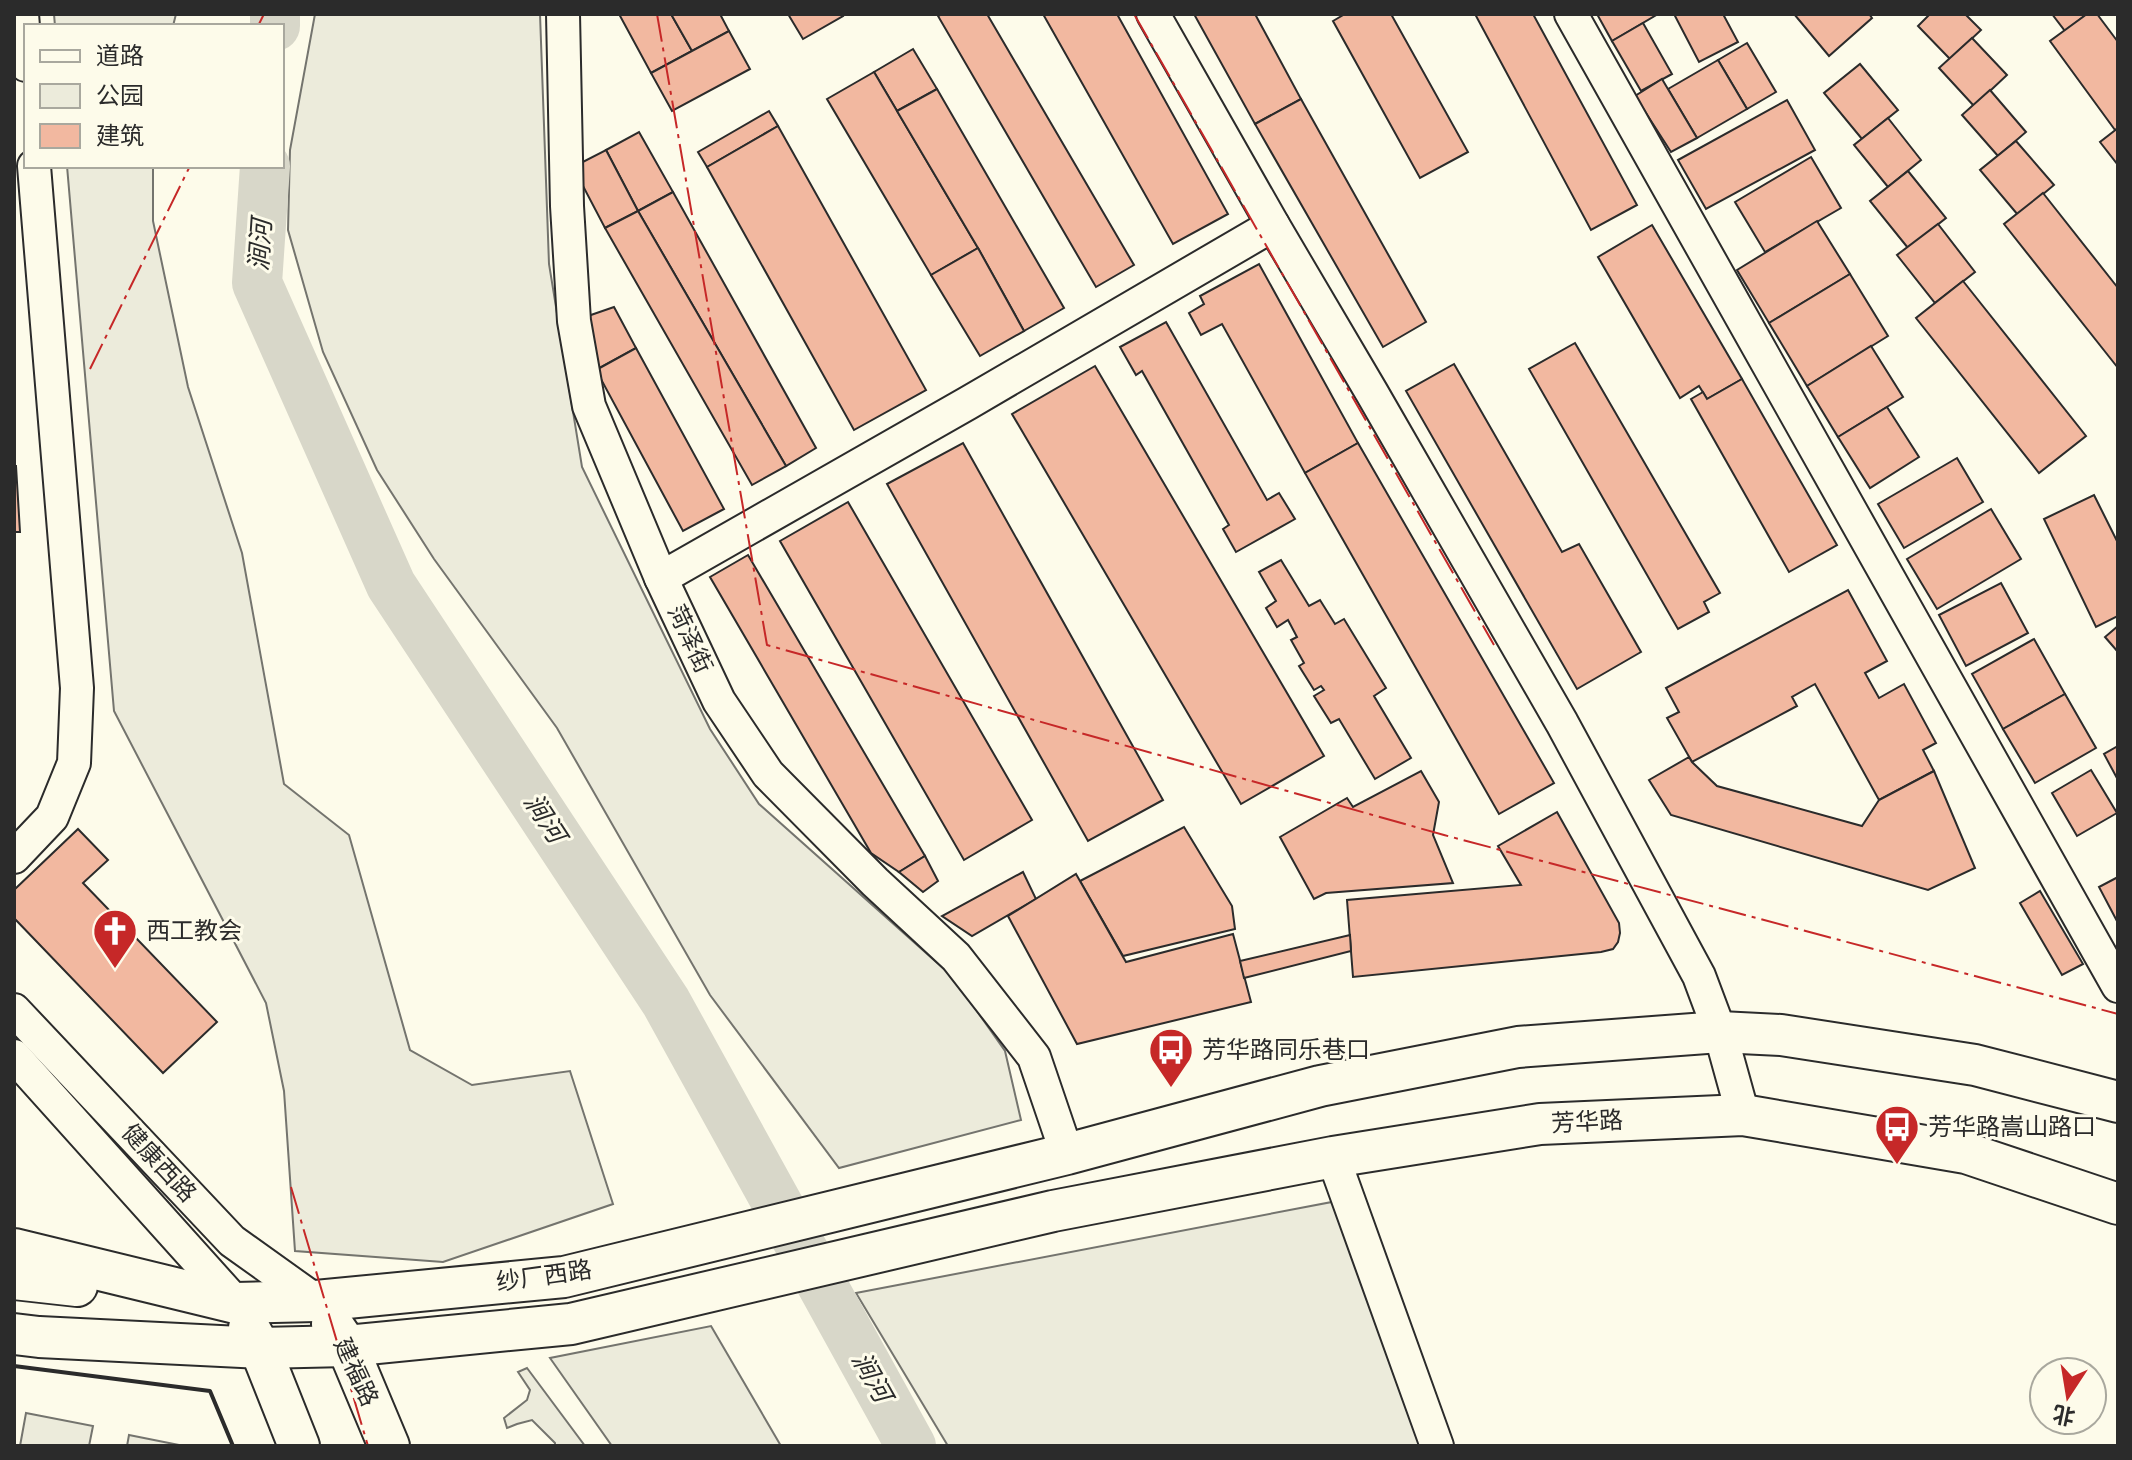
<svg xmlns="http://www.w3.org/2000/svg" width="2132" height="1460" font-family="'Exo 2','Noto Sans SC',sans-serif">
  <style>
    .green { fill: #ecebdb; stroke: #74746e; stroke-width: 2 }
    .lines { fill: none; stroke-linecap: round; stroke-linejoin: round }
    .river { stroke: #d8d7c9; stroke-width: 50 }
    .building { fill: #f2b8a0; stroke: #2b2b2b; stroke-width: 2 }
    .minor-casing { stroke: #2b2b2b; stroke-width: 36 }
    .major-casing { stroke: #2b2b2b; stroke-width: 44 }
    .minor { stroke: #fdfbea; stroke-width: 32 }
    .major { stroke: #fdfbea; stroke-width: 40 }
    .wall { stroke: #2b2b2b; stroke-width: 4 }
    .power { stroke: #c62828; stroke-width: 2; stroke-dasharray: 28 6 4 6; stroke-linecap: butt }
    .labels { text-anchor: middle; stroke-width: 6; stroke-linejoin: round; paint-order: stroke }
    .street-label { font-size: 24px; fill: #2b2b2b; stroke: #fdfbea }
    .poi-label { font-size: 24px; fill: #2b2b2b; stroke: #fdfbea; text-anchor: start }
    .water-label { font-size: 26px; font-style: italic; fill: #2b2b2b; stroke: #fdfbea }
  </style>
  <rect width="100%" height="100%" fill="#fdfbea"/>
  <g class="green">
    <path d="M54,14h122l-3,12h-118z"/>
    <path d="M315,14h225l9,250 33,203 128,262 49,75 194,173 52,74 16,69 -182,48 -129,-173 -153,-267 -123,-169 -57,-89 -54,-118 -35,-122 2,-80z"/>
    <path d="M67,166h86v55l35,166 54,166 42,231 65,51 61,215 62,35 98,-14 43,133 -170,58 -148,-11 -11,-160 -18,-88 -152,-292z"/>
    <path d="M1332,1202l93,244h-477l-92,-153z"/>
    <path d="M711,1326l70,120h-169l-62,-88z"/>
    <path d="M527,1368l58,78h-30v-3l-23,-23 -15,4 -10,4 -3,-10 23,-18 3,-10 -12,-18z"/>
    <path d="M26,1413l67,13 -4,20h-69z"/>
    <path d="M129,1435l55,11h-57z"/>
  </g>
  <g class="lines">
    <g class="river">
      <path d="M275,26v-12"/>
      <path d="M265,166l-8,117 134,302 275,417 245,444"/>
    </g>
  </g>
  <g class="building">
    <path d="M619,14h52l21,37 -41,22z"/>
    <path d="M671,14h49l9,17 -37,20z"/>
    <path d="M788,14h54l1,2 -40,23z"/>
    <path d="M942,14h45l147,251 -38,22 -158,-271z"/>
    <path d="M1043,14h74l111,200 -55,30z"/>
    <path d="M1194,14h61l46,85 -46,25z"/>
    <path d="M1345,14h46l77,138 -48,26 -87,-157z"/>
    <path d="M1475,14h58l104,191 -46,25z"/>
    <path d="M1597,14h61l-46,27z"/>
    <path d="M1674,14h49l15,28 -39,20z"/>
    <path d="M1794,14h75l3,4 -43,38z"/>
    <path d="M1930,14h35l16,16 -31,29 -32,-33z"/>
    <path d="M2052,14h35l-22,17z"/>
    <path d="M2087,14h10l21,28v86l-3,2 -65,-89z"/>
    <path d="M1643,23l29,51 -31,17 -29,-50z"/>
    <path d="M729,31l21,38 -78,42 -21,-38z"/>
    <path d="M1972,38l35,37 -33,31 -35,-38z"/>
    <path d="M1747,43l29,49 -29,17 -29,-49z"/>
    <path d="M913,49l24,40 -40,22 -23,-39z"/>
    <path d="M1718,60l29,49 -50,29 -29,-49z"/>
    <path d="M1860,64l38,46 -36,29 -38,-46z"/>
    <path d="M874,72l104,176 -47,27 -104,-176z"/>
    <path d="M1662,79l35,59 -26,14 -36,-56z"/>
    <path d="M937,89l127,219 -40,23 -46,-83 -81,-137z"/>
    <path d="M1990,90l36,42 -28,24 -36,-41z"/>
    <path d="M1301,99l125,223 -43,25 -128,-223z"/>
    <path d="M1787,100l28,50 -109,59 -28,-49z"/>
    <path d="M769,111l9,15 -71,41 -9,-15z"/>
    <path d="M1888,118l33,42 -33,27 -34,-42z"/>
    <path d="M778,126l148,264 -72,40 -147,-263z"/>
    <path d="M2118,128v37l-18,-23z"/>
    <path d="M639,132l34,60 -35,19 -32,-61z"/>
    <path d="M2016,141l38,44 -36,30 -38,-45z"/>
    <path d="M606,150l32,61 -33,17 -32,-61z"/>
    <path d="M1811,157l30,51 -76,44 -30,-50z"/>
    <path d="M1908,171l38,47 -38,30 -38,-47z"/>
    <path d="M673,192l143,256 -30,18 -148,-255z"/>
    <path d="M2043,193l75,95v80l-114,-144z"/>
    <path d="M638,211l148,255 -34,19 -147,-257z"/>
    <path d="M1817,221l33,53 -81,49 -32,-53z"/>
    <path d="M1938,224l37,48 -40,31 -38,-48z"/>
    <path d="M1652,225l90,154 -35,20 -8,-13 -19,12 -82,-141z"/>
    <path d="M978,248l46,83 -44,25 -49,-81z"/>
    <path d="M1259,264l99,179 -53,30 -83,-149 -21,11 -12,-22 15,-9 -4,-8z"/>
    <path d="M1850,274l38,62 -81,50 -38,-63z"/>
    <path d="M1963,281l123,155 -47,37 -123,-155z"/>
    <path d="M614,307l22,41 -40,22 -8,-54z"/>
    <path d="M1166,322l101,178 12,-7 16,26 -59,33 -13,-23 6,-4 -87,-154 -6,4 -16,-28z"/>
    <path d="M1575,343l145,250 -16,9 5,10 -31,17 -149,-260z"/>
    <path d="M1871,346l32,51 -65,40 -31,-51z"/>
    <path d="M636,348l88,161 -41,22 -87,-161z"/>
    <path d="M1454,364l108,188 17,-8 62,108 -64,37 -171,-298z"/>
    <path d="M1095,366l229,390 -83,48 -229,-390z"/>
    <path d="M1742,379l95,166 -48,27 -98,-173 12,-7 4,7z"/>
    <path d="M1887,407l32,50 -49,31 -32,-51z"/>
    <path d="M963,443l200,357 -75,41 -201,-357z"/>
    <path d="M1358,443l196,340 -55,31 -194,-341z"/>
    <path d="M1957,458l26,44 -79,46 -26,-44z"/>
    <path d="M14,466h2l4,66h-6z"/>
    <path d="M2094,495l24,48v73l-22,11 -52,-108z"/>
    <path d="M848,502l184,318 -68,40 -184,-319z"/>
    <path d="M1991,509l30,50 -84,50 -30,-50z"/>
    <path d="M748,555l177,301 -26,16 -28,-19 -161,-276z"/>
    <path d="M1281,560l28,46 11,-6 15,24 9,-5 42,69 -12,8 37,62 -36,21 -36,-60 -8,4 -17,-27 10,-6 -3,-4 -7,4 -15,-24 5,-3 -13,-23 6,-3 -9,-17 -11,7 -11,-19 10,-7 -17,-29z"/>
    <path d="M2001,583l27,50 -62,33 -27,-51z"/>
    <path d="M1848,590l39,71 -22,12 14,25 25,-14 32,59 -13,7 11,21 -55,29 -64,-116 -23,13 5,9 -105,56 -25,-44 12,-6 -13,-24z"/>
    <path d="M2118,626v26l-13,-15z"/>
    <path d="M2034,639l31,55 -62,35 -31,-55z"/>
    <path d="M2065,694l31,54 -61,35 -32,-54z"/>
    <path d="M2118,746v34l-14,-26z"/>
    <path d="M1689,757l3,5 25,24 145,40 17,-26 55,-29 41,97 -47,22 -257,-75 -22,-35z"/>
    <path d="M2091,770l26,43 -40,23 -25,-43z"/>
    <path d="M1421,771l18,31 -6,33 20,48 -127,10 -12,6 -34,-62 67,-39 6,9z"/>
    <path d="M1557,812l62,111 1,10 -2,9 -5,7 -12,3 -248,25 -6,-77 174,-15 -23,-39z"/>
    <path d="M1184,827l48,79 3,23 -112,27 -43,-75z"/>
    <path d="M78,829l30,31 -25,23 134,139 -54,51 -149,-155v-28z"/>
    <path d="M925,856l13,25 -15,11 -24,-20z"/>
    <path d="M1023,872l13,27 -64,37 -30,-20z"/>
    <path d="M1076,874l50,88 107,-28 18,68 -174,42 -69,-128z"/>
    <path d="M2118,877v46l-19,-36z"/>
    <path d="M2040,891l43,73 -21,11 -42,-72z"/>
    <path d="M1350,935l1,16 -107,27 -4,-17z"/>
  </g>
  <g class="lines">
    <g class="minor-casing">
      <g id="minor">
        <path d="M22,14l4,51"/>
        <path d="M563,14l4,192 7,115 15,85 72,172 58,123 49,73 107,108 81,75 78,100 33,97"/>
        <path d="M1153,14l120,211 99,168 190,330 137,253 21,56 23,83"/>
        <path d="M1571,14l547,972"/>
        <path d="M661,578l307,-175 305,-178"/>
        <path d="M14,857l38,-40 22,-54 3,-75 -43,-522"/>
        <path d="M14,1010l218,231 84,60"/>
        <path d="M14,1056l222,247"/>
        <path d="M1333,1157l104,289"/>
      </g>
    </g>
    <g class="major-casing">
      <g id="major">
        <path d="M14,1249l222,54 80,-2 248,-24 503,-123 253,-68 198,-39 202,-15 61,3 194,30 143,37"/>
        <path d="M14,1279l63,7"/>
        <path d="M332,1324l15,22 42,100"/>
        <path d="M249,1328l11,20 39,98"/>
        <path d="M14,1334l25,3 221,11 87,-2 224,-22 482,-113 280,-54 207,-33 203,-9 223,38 152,51"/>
      </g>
    </g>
    <use href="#minor" class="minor"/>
    <use href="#major" class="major"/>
    <path class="wall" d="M14,1366l196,25 23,55"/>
    <g class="power">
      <path d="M657,14l110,631 677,190 674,179"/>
      <path d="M1134,14l360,631"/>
      <path d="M258,26l6,-12"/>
      <path d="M90,369l100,-203"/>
      <path d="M291,1187l77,259"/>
    </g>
  </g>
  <defs>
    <g id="church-pin" transform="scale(2.3)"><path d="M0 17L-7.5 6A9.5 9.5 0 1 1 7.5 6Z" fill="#c62828" stroke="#fdfbea"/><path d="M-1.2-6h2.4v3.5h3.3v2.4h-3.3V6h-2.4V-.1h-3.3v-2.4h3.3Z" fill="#fff"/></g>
    <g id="bus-pin" transform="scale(2.3)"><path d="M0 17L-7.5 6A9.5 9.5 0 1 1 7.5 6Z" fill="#c62828" stroke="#fdfbea"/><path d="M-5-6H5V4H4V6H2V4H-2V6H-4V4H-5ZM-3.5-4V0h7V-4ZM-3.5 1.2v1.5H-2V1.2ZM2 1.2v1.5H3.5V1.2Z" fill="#fff"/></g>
  </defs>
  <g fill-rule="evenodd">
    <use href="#church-pin" x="115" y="931"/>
    <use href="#bus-pin" x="1171" y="1050"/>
    <use href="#bus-pin" x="1897" y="1127"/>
  </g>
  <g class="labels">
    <g class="street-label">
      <text transform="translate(690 639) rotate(65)" y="8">菏泽街</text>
      <text transform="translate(1587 1122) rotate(-3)" y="8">芳华路</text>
      <text transform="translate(159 1163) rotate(47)" y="8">健康西路</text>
      <text transform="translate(544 1276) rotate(-8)" y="8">纱厂西路</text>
      <text transform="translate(356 1372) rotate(65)" y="8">建福路</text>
    </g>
    <g class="poi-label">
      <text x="146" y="939">西工教会</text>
      <text x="1202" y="1058">芳华路同乐巷口</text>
      <text x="1928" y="1135">芳华路嵩山路口</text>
    </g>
    <g class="water-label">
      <text transform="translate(260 245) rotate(-86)" y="9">涧河</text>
      <text transform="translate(545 818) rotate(57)" y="9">涧河</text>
      <text transform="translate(872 1377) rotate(61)" y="9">涧河</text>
    </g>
  </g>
  <rect width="2132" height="1460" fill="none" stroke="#2b2b2b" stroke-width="32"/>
  <rect x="24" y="24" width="260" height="144" fill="#fdfbea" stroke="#a9a89e" stroke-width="2"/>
  <rect x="40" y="50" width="40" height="12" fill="#fdfbea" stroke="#a9a89e" stroke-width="2"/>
  <text x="96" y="64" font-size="24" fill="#2b2b2b">道路</text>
  <rect x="40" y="84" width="40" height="24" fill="#ecebdb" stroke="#a9a89e" stroke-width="2"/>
  <text x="96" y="104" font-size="24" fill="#2b2b2b">公园</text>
  <rect x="40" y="124" width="40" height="24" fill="#f2b8a0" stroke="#a9a89e" stroke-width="2"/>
  <text x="96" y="144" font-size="24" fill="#2b2b2b">建筑</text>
  <g transform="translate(2068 1396) rotate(192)"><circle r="38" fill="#fdfbea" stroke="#a9a89e" stroke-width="2"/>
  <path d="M0-6L14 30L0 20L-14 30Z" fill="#c62828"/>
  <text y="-12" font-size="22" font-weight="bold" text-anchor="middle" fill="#2b2b2b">北</text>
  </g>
</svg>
